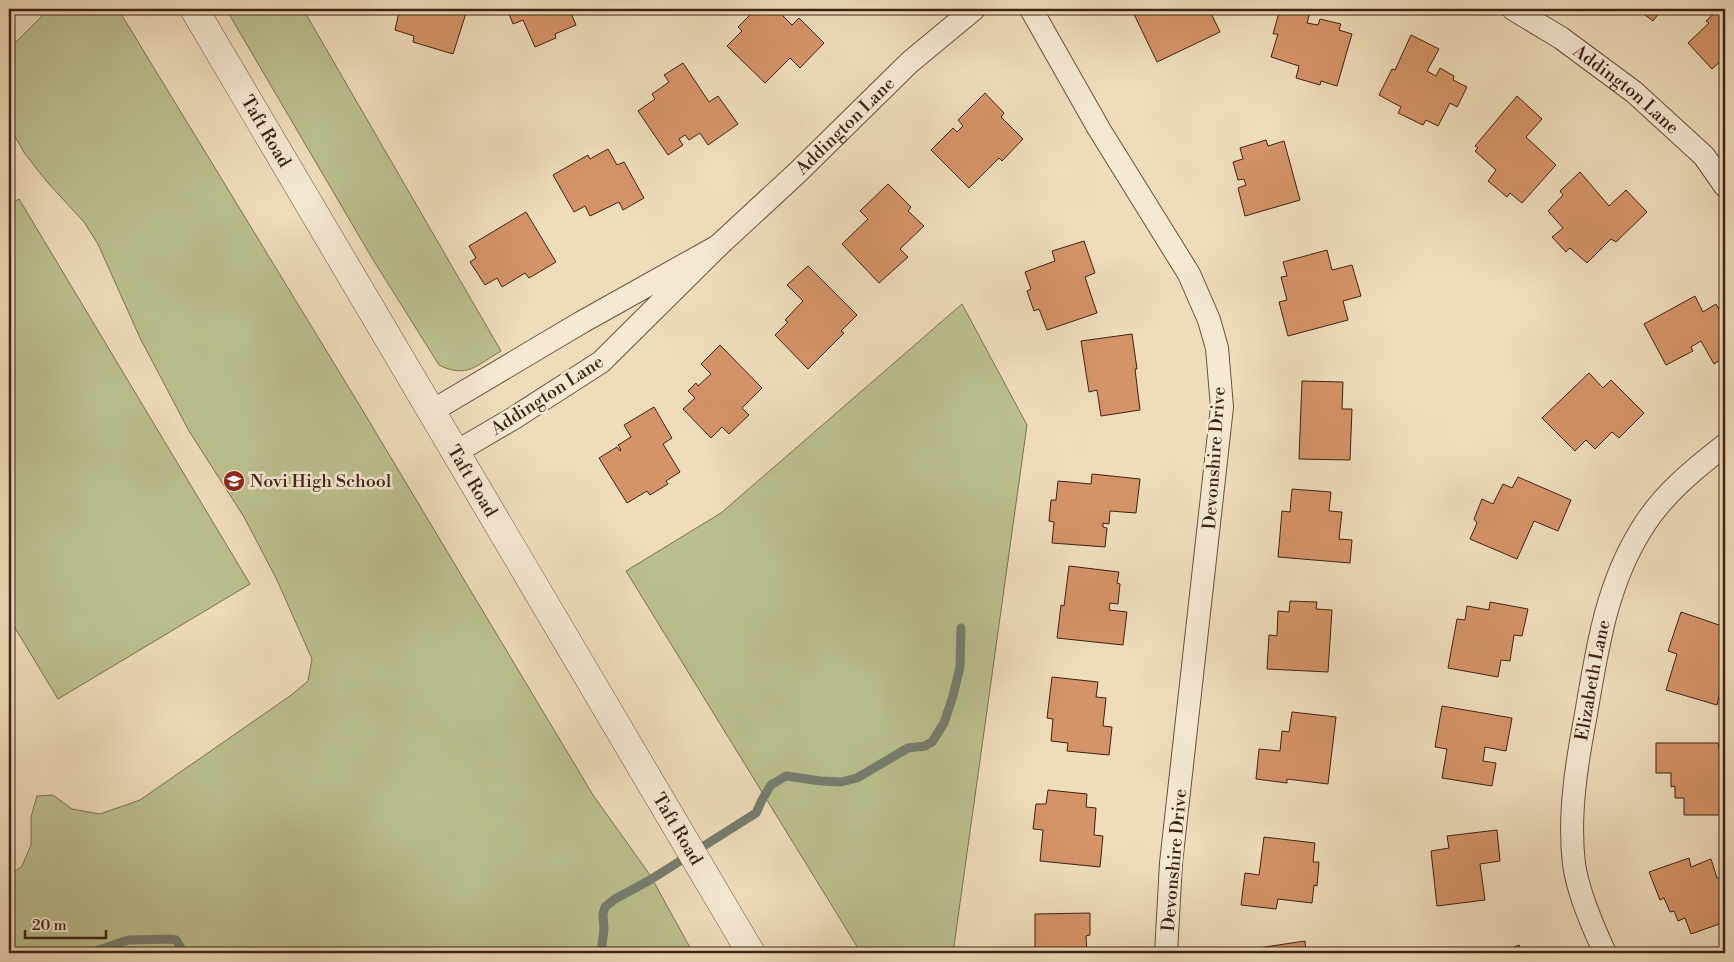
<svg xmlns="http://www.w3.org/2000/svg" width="1734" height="962" font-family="'Libre Bodoni',serif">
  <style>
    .green { fill: #bbc08e; stroke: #7d7151 }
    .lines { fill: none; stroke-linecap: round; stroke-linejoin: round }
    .stream { stroke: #767e6f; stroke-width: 9 }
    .building { fill: #d59368; stroke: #3f2214 }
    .minor-casing { stroke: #6b513e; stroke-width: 24 }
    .tertiary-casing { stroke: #6b513e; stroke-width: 29 }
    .minor { stroke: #f5e9d2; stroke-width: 22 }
    .tertiary { stroke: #f5e9d2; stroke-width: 28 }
    .labels { text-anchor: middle; stroke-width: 5; stroke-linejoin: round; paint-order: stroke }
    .street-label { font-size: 18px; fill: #3f2214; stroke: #f5e9d2 }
    .poi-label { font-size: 18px; fill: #3f2214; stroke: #f5e9d2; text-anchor: start }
  </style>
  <rect width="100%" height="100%" fill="#efddba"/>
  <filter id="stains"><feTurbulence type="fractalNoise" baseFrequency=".004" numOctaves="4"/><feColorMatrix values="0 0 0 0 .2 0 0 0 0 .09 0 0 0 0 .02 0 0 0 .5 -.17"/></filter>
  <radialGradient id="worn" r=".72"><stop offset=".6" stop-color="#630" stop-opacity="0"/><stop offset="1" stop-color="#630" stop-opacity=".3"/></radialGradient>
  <g class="green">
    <path d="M49,9h69l242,397 233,389 57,80 43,78h-684v-77l13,-10 9,-21v-28l6,-21 16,-1 19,14 28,5 40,-14 150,-104 18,-15 4,-22 -35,-79 -33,-63 -55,-86 -49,-93 -42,-94 -14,-22 -36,-39 -23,-29 -16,-28v-77z"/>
    <path d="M226,9h77l198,342c-24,14 -34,28 -62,14l-67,-107z"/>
    <path d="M19,199l231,385 -192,115 -49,-81v-413z"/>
    <path d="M962,304l65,121 -74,528h-92l-235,-382 95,-58z"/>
  </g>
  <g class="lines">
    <g class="stream">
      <path d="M90,953l38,-13 43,-1 5,1 8,13"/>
      <path d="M601,953l3,-24 -1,-15 2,-7 10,-8 35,-19 106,-67 7,-15 8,-13 15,-9 35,5 20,1 16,-4 51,-30 17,-2 7,-4 12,-19 9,-27 7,-29 1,-39"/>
    </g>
  </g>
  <g class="building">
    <path d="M392,9l75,1 -14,44 -40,-12 1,-6 -19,-6 4,-18z"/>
    <path d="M507,9h62l7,16 -21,9 1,4 -21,9 -12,-27 -10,4z"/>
    <path d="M762,9h14l16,16 7,-7 25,25 -24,25 -10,-10 -25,25 -38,-37 15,-15 -4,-4 15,-15 3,3z"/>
    <path d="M1136,9h73l11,23 -63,30 -25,-52z"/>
    <path d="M1280,9h31l-4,14 11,2 2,-6 21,5 -2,6 13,4 -15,52 -16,-5 -1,4 -24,-7 3,-12 -28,-9 7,-23h-5z"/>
    <path d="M1637,9h25l-9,12z"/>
    <path d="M1719,9h6v48l-13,12 -24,-26 21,-20 -3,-2z"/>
    <path d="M1411,35l28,14 -12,22 9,5 4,-8 14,8 -1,4 14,7 -10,20 -7,-4 -12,23 -12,-6 -3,5 -25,-12 3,-6 -22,-12 13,-26 3,1z"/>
    <path d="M683,63l26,39 9,-6 20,28 -30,21 -8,-12 -11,7 -4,-5 -6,4 4,6 -15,10 -30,-44 17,-12 -3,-5 17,-12 -5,-7z"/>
    <path d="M985,93l19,20 -3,4 22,22 -21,22 -3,-3 -30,30 -38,-38 22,-22 4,4 6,-6 -5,-6z"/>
    <path d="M1517,96l25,23 -16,18 30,28 -34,38 -12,-10 -3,4 -19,-16 8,-11 -21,-19 3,-3 -3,-2z"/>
    <path d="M1266,140l2,6 16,-5 16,59 -55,16 -7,-28 8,-3 -2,-6 -6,1 -5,-18 10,-3 -3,-11z"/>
    <path d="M608,149l9,16 7,-3 20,36 -21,12 -4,-8 -29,14 -5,-10 -11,6 -21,-37 35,-20 2,4z"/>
    <path d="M1580,172l29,34 17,-16 21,22 -31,30 -5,-3 -24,24 -17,-15 -4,4 -14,-15 11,-9 -15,-17 15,-16 -3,-4z"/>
    <path d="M888,184l23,23 -3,4 16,15 -24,23 8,8 -29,26 -37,-39 26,-25 -8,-8z"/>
    <path d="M526,212l30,50 -27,16 -4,-5 -23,14 -5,-9 -12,7 -15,-23 6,-4 -7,-12z"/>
    <path d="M1084,241l11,32 -10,4 12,36 -50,17 -8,-21 -5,2 -7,-20 4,-2 -6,-17 30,-11 -3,-10z"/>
    <path d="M1327,250l5,20 20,-5 9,31 -18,5 5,19 -60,16 -9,-34 8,-2 -6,-23 6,-1 -4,-14z"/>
    <path d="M808,266l49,49 -16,16 3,2 -36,36 -33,-34 13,-13 -3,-2 18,-19 -16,-16z"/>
    <path d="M1695,296l8,16 13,-8 9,16v37l-11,7 -13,-23 -10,6 2,4 -27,14 -22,-41z"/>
    <path d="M1132,334l5,35h-2l5,41 -39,6 -4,-26 -8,2 -8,-51z"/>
    <path d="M720,345l42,43 -20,20 7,7 -20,19 -7,-7 -11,11 -28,-29 12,-11 -7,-7 8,-8 2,3 13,-12 -10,-10z"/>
    <path d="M1589,373l14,15 8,-8 33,33 -25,25 -7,-6 -17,17 -9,-9 -11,11 -33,-33z"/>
    <path d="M1302,381l41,1 -1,27h10l-2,51 -51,-1z"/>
    <path d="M654,407l18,31 -9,6 17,28 -14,9 2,3 -18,11 -3,-4 -20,12 -28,-45 18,-11 3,4 1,-1 -3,-5 13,-8 -7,-12z"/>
    <path d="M1092,474l48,5 -4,34 -26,-2 -1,13 -6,-1v4l4,1 -2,19 -53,-4 2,-21 -5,-1 2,-21h5l2,-19 33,3z"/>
    <path d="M1518,477l53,23 -13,31 -24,-10 -17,38 -47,-20 7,-16 -3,-4 8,-20 11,5 10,-20 9,4z"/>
    <path d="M1292,489l39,3 -2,19 13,1 -3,27 13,1 -2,23 -72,-6 4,-46 8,1z"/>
    <path d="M1069,566l50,6 -2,11 3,1 -2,20 -8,-1 -1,7 18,2 -4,33 -66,-7 4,-33 3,1z"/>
    <path d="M1290,601l27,1 -1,7 16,1 -4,62 -61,-3 2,-34 8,1 1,-25 11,1z"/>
    <path d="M1490,602l38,7 -6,27 -8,-1 -4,26 -9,-1 -3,17 -50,-9 9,-49 8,1 2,-14 22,4z"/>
    <path d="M1681,612l44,15v45l-8,33 -51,-15 11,-36 -9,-3z"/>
    <path d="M1052,677l46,5 -2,15 10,1 -3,28 9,1 -3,28 -42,-4 1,-8 -17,-2 2,-22 -6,-1z"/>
    <path d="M1442,706l70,12 -6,33 -21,-4 -2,14 13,2 -4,23 -50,-8 5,-29 -12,-2z"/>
    <path d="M1292,712l44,5 -8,67 -41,-5v4l-31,-4 3,-30 21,2 2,-20 7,1z"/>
    <path d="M1656,743h62l1,5h6v67h-41v-17h-9v-12l-4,1v-14h-15z"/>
    <path d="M1048,790l39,4 -1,13 10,1 -2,27 9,1 -3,31 -60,-6 3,-31 -10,-1 3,-25h10z"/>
    <path d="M1497,830l3,31 -20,3 5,36 -48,6 -6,-55 18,-3 -2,-12z"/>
    <path d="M1264,837l51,6 -2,19h6l-2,24 -3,-1 -2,18 -34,-4 -2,10 -35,-4 4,-32 14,2z"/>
    <path d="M1689,858l2,9 20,-8 6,19 8,-1v45l-34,12 -6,-16 -7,3 -4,-10 -4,1 -6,-14 -4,2 -11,-28z"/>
    <path d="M1090,913v22l-4,1 1,17h-52v-39z"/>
    <path d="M1305,941l1,12h-47l-1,-5z"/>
    <path d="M1519,945l4,8h-24z"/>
  </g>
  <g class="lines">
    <g class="minor-casing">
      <g id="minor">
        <path d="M1031,9l68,120 90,145 20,46 8,28 5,59 -51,456 -5,90"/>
        <path id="s1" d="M1513,9l48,29 73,54 70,64 21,30"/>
        <path id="s2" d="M718,246l80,-74 112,-110 64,-53"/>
        <path d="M432,411l150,-89 136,-76 -117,116 -87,56 -58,34"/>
        <path id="s3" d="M1605,953c-12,-26 -27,-60 -31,-89 -6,-49 3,-103 12,-150 11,-64 20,-128 55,-184 21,-35 52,-60 84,-85"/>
      </g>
    </g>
    <g class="tertiary-casing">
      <g id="tertiary">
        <path id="s4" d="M194,9l557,944"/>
      </g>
    </g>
    <use href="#minor" class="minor"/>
    <use href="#tertiary" class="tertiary"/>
  </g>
  <defs>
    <g id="school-disc" transform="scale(1.125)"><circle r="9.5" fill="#8f2418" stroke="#f5e9d2"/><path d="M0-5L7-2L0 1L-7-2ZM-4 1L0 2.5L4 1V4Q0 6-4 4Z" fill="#fff"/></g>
  </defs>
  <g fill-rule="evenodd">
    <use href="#school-disc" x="234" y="481"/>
  </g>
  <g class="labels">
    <g class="street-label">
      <text dy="6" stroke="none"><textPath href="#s1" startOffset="139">Addington Lane</textPath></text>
      <text dy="6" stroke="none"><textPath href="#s2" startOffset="175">Addington Lane</textPath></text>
      <text dy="6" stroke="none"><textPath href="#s4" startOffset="142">Taft Road</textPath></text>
      <text transform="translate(547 395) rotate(-33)" y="6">Addington Lane</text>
      <text transform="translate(1214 458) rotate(-86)" y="6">Devonshire Drive</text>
      <text dy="6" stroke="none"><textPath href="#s4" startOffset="548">Taft Road</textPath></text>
      <text dy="6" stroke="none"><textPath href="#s3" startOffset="280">Elizabeth Lane</textPath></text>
      <text dy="6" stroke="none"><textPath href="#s4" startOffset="952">Taft Road</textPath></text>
      <text transform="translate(1174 860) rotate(-85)" y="6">Devonshire Drive</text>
    </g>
    <g class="poi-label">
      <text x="250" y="487">Novi High School</text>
    </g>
  </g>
  <rect width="1734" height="962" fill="none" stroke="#efddba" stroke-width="30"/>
  <rect x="10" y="10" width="1714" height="942" fill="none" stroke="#3f2214" stroke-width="2.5"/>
  <rect x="15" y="15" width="1704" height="932" fill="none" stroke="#3f2214"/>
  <path d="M25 930v8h81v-8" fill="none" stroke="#3f2214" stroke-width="2.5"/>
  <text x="32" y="930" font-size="15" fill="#3f2214" stroke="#f5e9d2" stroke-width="4" paint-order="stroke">20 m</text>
  <rect width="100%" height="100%" filter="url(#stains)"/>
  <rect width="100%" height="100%" fill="url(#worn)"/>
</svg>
